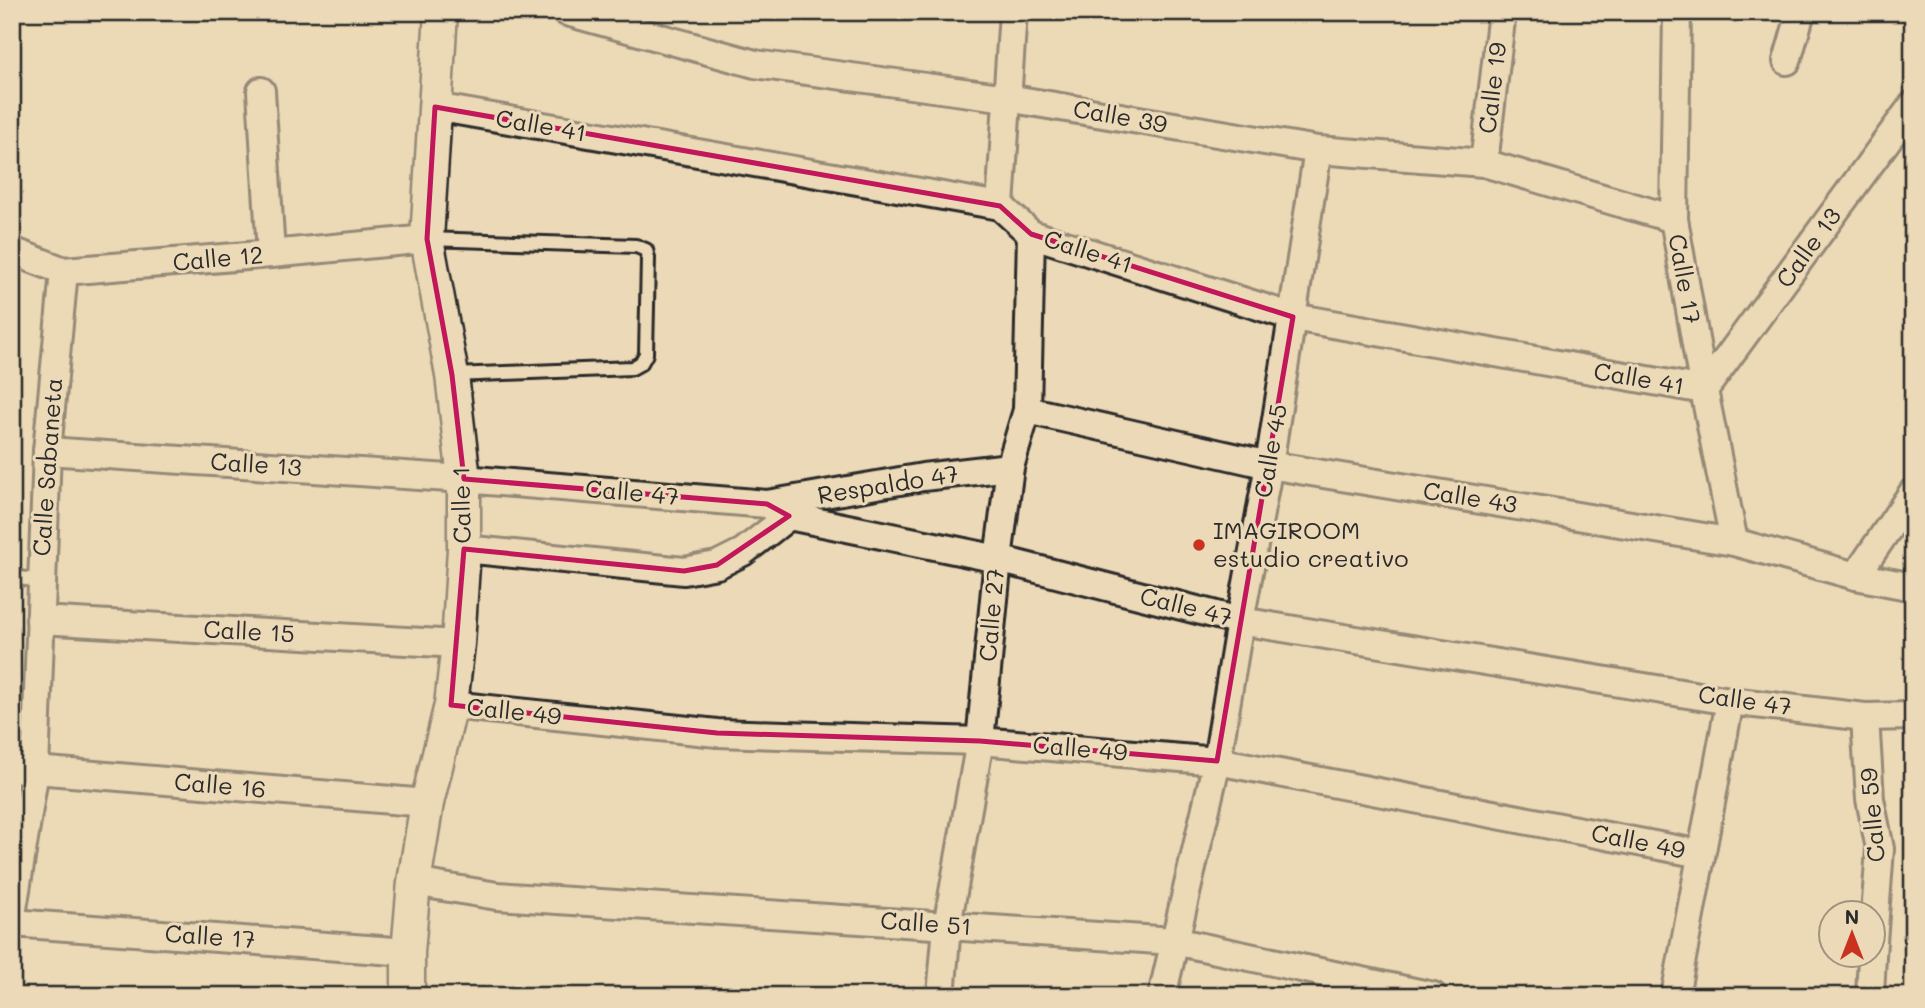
<svg xmlns="http://www.w3.org/2000/svg" width="1925" height="1008" font-family="Mali,sans-serif">
  <style>
    .lines { fill: none; stroke-linecap: round; stroke-linejoin: round }
    .service-casing { stroke: #2b2b2b; stroke-width: 18 }
    .minor-casing { stroke: #2b2b2b; stroke-width: 32 }
    .tertiary-casing { stroke: #2b2b2b; stroke-width: 37 }
    .service { stroke: #ecd9b7; stroke-width: 12 }
    .minor { stroke: #ecd9b7; stroke-width: 26 }
    .tertiary { stroke: #ecd9b7; stroke-width: 32 }
    .marked { fill: none; stroke: #c2185b; stroke-width: 5; stroke-linejoin: round }
    .poi-dot { fill: #c8321e; stroke: #ecd9b7; stroke-width: 2.5 }
    .labels { text-anchor: middle; stroke-width: 6; stroke-linejoin: round; paint-order: stroke }
    .street-label { font-size: 24px; fill: #2b2b2b; stroke: #ecd9b7 }
    .poi-label { font-size: 24px; fill: #2b2b2b; stroke: #ecd9b7; text-anchor: start }
  </style>
  <rect width="100%" height="100%" fill="#ecd9b7"/>
  <filter id="ink" filterUnits="userSpaceOnUse"><feTurbulence type="fractalNoise" baseFrequency=".0143" numOctaves="2"/><feDisplacementMap in="SourceGraphic" scale="14" xChannelSelector="R" yChannelSelector="G"/><feConvolveMatrix kernelMatrix="1 2 1 2 8 2 1 2 1" color-interpolation-filters="sRGB"/></filter>
  <g filter="url(#ink)">
    <g class="lines">
      <g class="service-casing">
        <g id="service">
          <path d="M427,239l209,7 10,4 2,8 -2,96 -5,9 -9,5 -180,7"/>
          <path d="M12,577l29,4"/>
        </g>
      </g>
      <g class="minor-casing">
        <g id="minor">
          <path d="M567,12l188,52 252,34 311,52 166,13 190,56"/>
          <path d="M1677,12l-3,207 30,171 30,152"/>
          <path d="M1787,61l14,-49"/>
          <path d="M261,91l10,163"/>
          <path d="M435,107l565,99 31,28 262,83 411,73 209,-285"/>
          <path d="M1484,163l18,-151"/>
          <path d="M1000,206l13,-194"/>
          <path d="M12,251l52,20 207,-17 156,-15"/>
          <path d="M1027,410l242,55 465,77 122,34 57,11"/>
          <path d="M47,451l417,28 303,25 22,12 209,43 242,62 490,80 135,16 48,-1"/>
          <path d="M767,504l156,-27 87,-10"/>
          <path d="M464,549l220,22 33,-6 26,-13 46,-36"/>
          <path d="M1856,576l57,-84"/>
          <path d="M40,620l418,24"/>
          <path d="M451,705l266,28 263,8 237,20 484,93"/>
          <path d="M1865,717l5,82 10,50 -8,106"/>
          <path d="M12,768l415,35"/>
          <path d="M414,882l83,14 677,45 259,55"/>
          <path d="M12,915l23,-145 12,-319 17,-180"/>
          <path d="M12,923l396,29"/>
          <path d="M941,996l6,-70 33,-185 18,-182 12,-92 17,-57 4,-176"/>
          <path d="M1162,996l55,-235 23,-140 29,-156 49,-315"/>
          <path d="M1675,996l55,-295"/>
          <path d="M1870,996l2,-40"/>
        </g>
      </g>
      <g class="tertiary-casing">
        <path id="tertiary" d="M408,996v-44l6,-70 13,-79 24,-98 7,-61 6,-95v-70l-12,-104 -25,-136 14,-227"/>
      </g>
      <use href="#service" class="service"/>
      <use href="#minor" class="minor"/>
      <use href="#tertiary" class="tertiary"/>
    </g>
  </g>
  <path d="M0 0H1925V1008H0ZM435,107l565,99 31,28 262,83 -76,444 -237,-20 -263,-8 -266,-28 13,-156 220,22 33,-6 72,-49 -22,-12 -303,-25 -12,-104 -25,-136z" fill="#ecd9b7" fill-opacity=".55" fill-rule="evenodd"/>
  <path class="marked" d="M435,107l565,99 31,28 262,83 -76,444 -237,-20 -263,-8 -266,-28 13,-156 220,22 33,-6 72,-49 -22,-12 -303,-25 -12,-104 -25,-136z"/>
  <circle class="poi-dot" cx="1199" cy="545" r="7"/>
  <g class="labels">
    <g class="street-label">
      <text transform="translate(1493 88) rotate(-83)" y="8">Calle 19</text>
      <text transform="translate(1120 117) rotate(10)" y="8">Calle 39</text>
      <text transform="translate(541 126) rotate(10)" y="8">Calle 41</text>
      <text transform="translate(1809 248) rotate(-54)" y="8">Calle 13</text>
      <text transform="translate(1088 252) rotate(18)" y="8">Calle 41</text>
      <text transform="translate(218 259) rotate(-5)" y="8">Calle 12</text>
      <text transform="translate(1684 279) rotate(80)" y="8">Calle 17</text>
      <text transform="translate(1639 379) rotate(10)" y="8">Calle 41</text>
      <text transform="translate(1271 451) rotate(-80)" y="8">Calle 45</text>
      <text transform="translate(256 465) rotate(4)" y="8">Calle 13</text>
      <text transform="translate(48 467) rotate(-86)" y="8">Calle Sabaneta</text>
      <text transform="translate(888 485) rotate(-9)" y="8">Respaldo 47</text>
      <text transform="translate(632 493) rotate(5)" y="8">Calle 47</text>
      <text transform="translate(1470 498) rotate(9)" y="8">Calle 43</text>
      <text transform="translate(462 505) rotate(-91)" y="8">Calle 1</text>
      <text transform="translate(1186 607) rotate(14)" y="8">Calle 47</text>
      <text transform="translate(992 615) rotate(-85)" y="8">Calle 27</text>
      <text transform="translate(249 632) rotate(3)" y="8">Calle 15</text>
      <text transform="translate(1745 701) rotate(8)" y="8">Calle 47</text>
      <text transform="translate(514 712) rotate(6)" y="8">Calle 49</text>
      <text transform="translate(1080 749) rotate(5)" y="8">Calle 49</text>
      <text transform="translate(220 786) rotate(5)" y="8">Calle 16</text>
      <text transform="translate(1873 815) rotate(-95)" y="8">Calle 59</text>
      <text transform="translate(1638 842) rotate(11)" y="8">Calle 49</text>
      <text transform="translate(926 924) rotate(4)" y="8">Calle 51</text>
      <text transform="translate(210 937) rotate(4)" y="8">Calle 17</text>
    </g>
    <g class="poi-label">
      <text x="1213" y="539">IMAGIROOM<tspan x="1213" dy="28">estudio creativo</tspan></text>
    </g>
  </g>
  <rect width="1925" height="1008" fill="none" stroke="#ecd9b7" stroke-width="42"/>
  <rect x="21" y="21" width="1883" height="966" fill="none" stroke="#2b2b2b" stroke-width="2.5" filter="url(#ink)"/>
  <g transform="translate(1852 934)"><circle r="33" fill="#ecd9b7" stroke="#9f937f" stroke-width="2"/>
  <path d="M0-5L12 26L0 18L-12 26Z" fill="#c8321e"/>
  <text y="-10" font-size="19" font-weight="bold" text-anchor="middle" fill="#2b2b2b">N</text>
  </g>
</svg>
